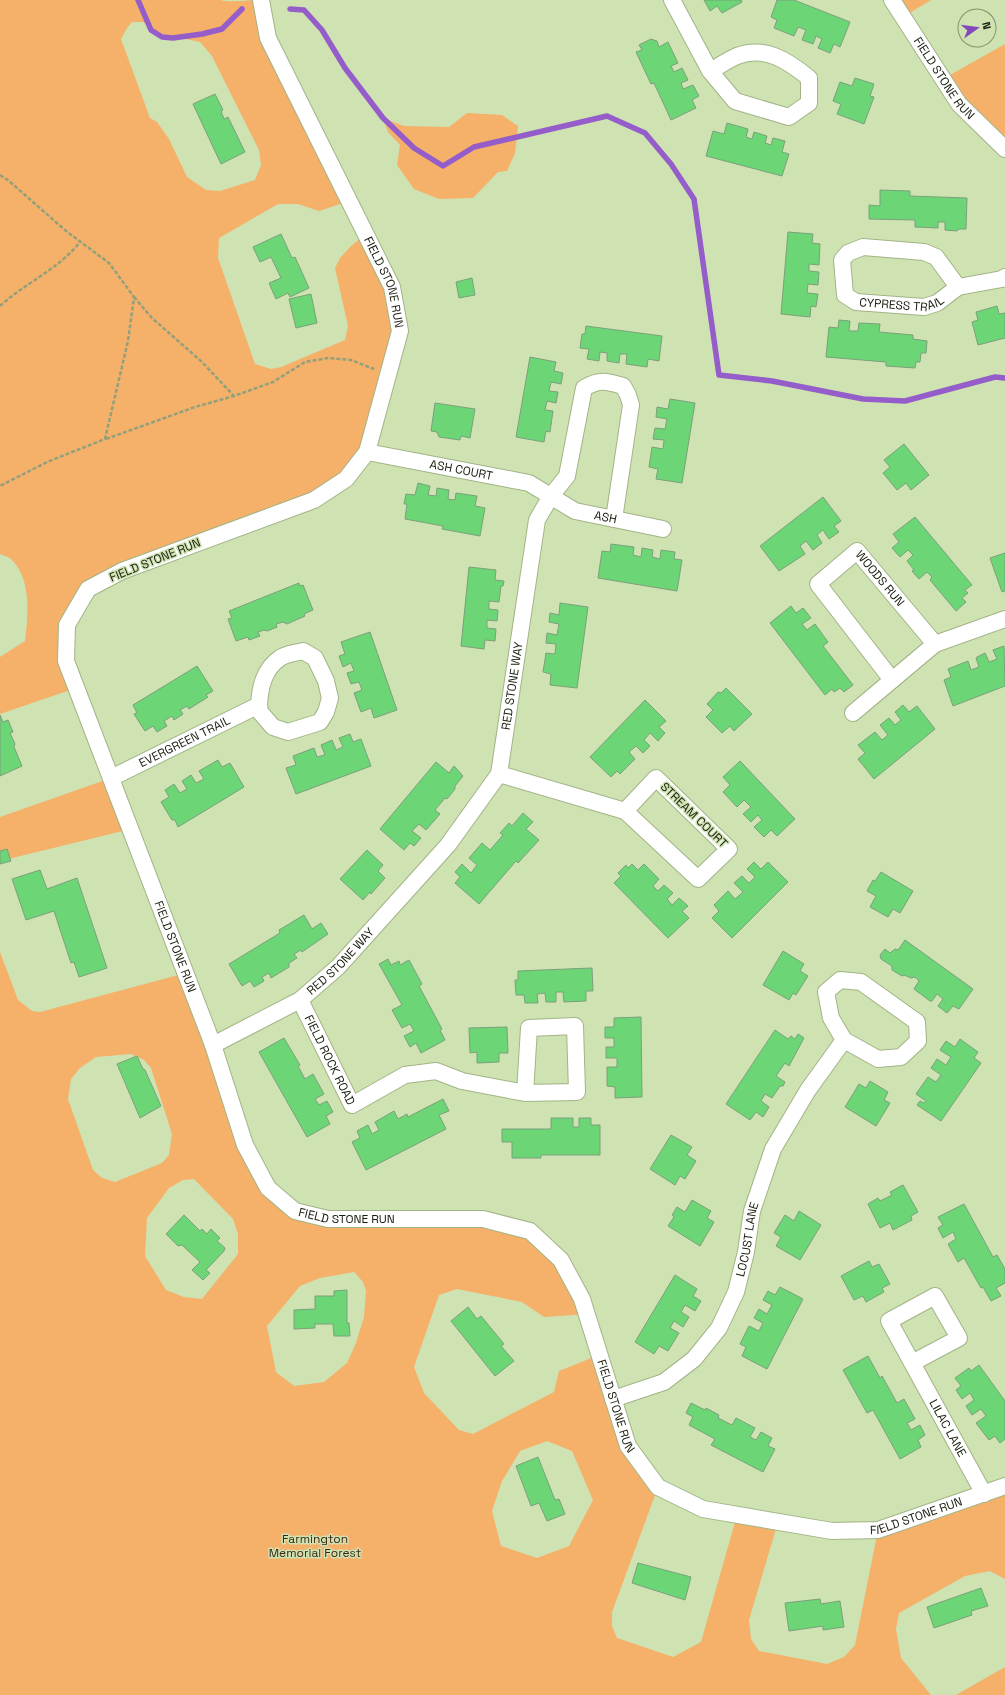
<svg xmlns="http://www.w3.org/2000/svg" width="1005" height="1695" font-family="'Space Grotesk',sans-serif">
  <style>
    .green { fill: #f5b069; fill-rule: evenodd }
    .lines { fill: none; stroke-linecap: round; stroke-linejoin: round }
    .stream { stroke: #945dc9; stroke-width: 5.5 }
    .building { fill: #6cd575; stroke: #7ba07c }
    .street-casing { stroke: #a2b486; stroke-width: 18 }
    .path { stroke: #92a07b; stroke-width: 2.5; stroke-dasharray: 4 2; stroke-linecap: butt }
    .street { stroke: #fff; stroke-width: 16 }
    .labels { text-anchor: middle; stroke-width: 3; stroke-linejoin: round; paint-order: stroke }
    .street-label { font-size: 12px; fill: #171d0c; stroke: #cfe2b2 }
    .park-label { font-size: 12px; fill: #392816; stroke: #cfe2b2 }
  </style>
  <rect width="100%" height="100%" fill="#cfe2b2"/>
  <g class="green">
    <path d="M0,0h220c13,3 27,0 41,0l7,38 81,163 -30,10 -21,-7h-20l-59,34 -1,20 37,106 16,5 10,-2 64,-27 3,-14 -13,-58 5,-10 11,-12 15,-12 34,97 -33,121 -21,27 -258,110 -21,36 9,63 -76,26v-57l25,-16c3,-26 7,-62 -14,-82 -2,-2 -8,-4 -11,-5zM132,22h11l18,12 39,8 12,14 47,94 2,15 -6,15 -35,11 -14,-1 -19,-13 -18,-38 -12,-17 -7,-4 -29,-79 6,-11z"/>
    <path d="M892,0h39l-28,17z"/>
    <path d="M1005,44v105l-62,-70z"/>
    <path d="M467,113l35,2 16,11 -3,27 -8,18 -9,1 -25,26 -34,1 -25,-10 -17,-24 3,-20 -12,-13 -5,-14 21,8 45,1z"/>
    <path d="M111,778l20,51 -131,32v-44z"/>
    <path d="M0,952l18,48 14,11 8,1 146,-39 59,172 50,66 188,8 47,12 31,29 26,54 -43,3 -22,-15 -65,-13 -18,6 -25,72 10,26 35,37 14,4 81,-42 5,-21 40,-16 14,44 45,88 -46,125v14l5,12 56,19 28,-15 36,-127 41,7 -29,98 2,19 8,12 68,13 17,-7 11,-12 23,-115 127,-44v93l-15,-8 -25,5 -66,37 -3,16 5,29 30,37h2h-933zM131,1054l13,6 7,8 21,66 -3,21 -7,8 -47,19 -13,-4 -9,-8 -25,-71 3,-20 9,-11 16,-11zM194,1179l39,40 5,15v20l-36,45 -18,-2 -18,-7 -21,-34 2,-38 22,-30 14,-8zM354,1272l9,10 3,9 -2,26 -8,26 -9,20 -23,19 -30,4 -18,-14 -9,-46 33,-40 20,-8zM547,1441l25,10 21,49 -24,46 -32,12 -36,-12 -9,-35 10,-30 18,-30z"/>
    <path d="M1005,1667v28h-51h2z"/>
  </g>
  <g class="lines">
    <g class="stream">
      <path d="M138,0l13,30 11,7 11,1 29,-4 20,-5 20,-20"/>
      <path d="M290,9l14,1 18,20 23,38 38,50 31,30 29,18 31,-19 133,-31 38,17 26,31 23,35 25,176 53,6 91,18 42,2 90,-24 10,1"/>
    </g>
  </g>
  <g class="building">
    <path d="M704,0h37l1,2 -20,11 -5,-7 -7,5z"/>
    <path d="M777,0h17l56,22 -10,25 -6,-3 -4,9 -12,-5 4,-9 -6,-3 -3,8 -11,-4 4,-10 -8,-3 -4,9 -20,-8 3,-8 -6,-3z"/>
    <path d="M651,39l6,2 2,6 9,-5 10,21 -7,3 3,6 8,-4 6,12 -7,3 2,6 10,-4 6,11 -7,4 4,8 -25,12 -17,-37 -3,1 -15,-32 6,-2 -3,-5z"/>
    <path d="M855,78l19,6 -4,12 4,1 -10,27 -27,-10 4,-10 -8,-3 7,-19 12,4z"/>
    <path d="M215,94l8,16 -2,1 3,8 4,-2 17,35 -24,12 -28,-60z"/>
    <path d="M727,123l21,6 -2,8 6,2 2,-7 13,4 -2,7 6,2 2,-7 12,3 -3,11 7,2 -7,22 -76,-20 7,-25 11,3z"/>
    <path d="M880,190l30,1v5l57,2 -1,31h-7l-2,2 -12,-1v-8h-7v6l-23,-1v-7l-46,-1v-14l11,1z"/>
    <path d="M788,232l25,2 -1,9 8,1 -1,21 -10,-1v7l10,1 -1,13 -10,-1 -1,9 11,1 -2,13 -5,-1 -1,11 -29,-3z"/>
    <path d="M281,234l11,24 3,-1 14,31 -19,9 -2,-4 -12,6 -7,-16 12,-5 -10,-21 -11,5 -7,-15z"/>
    <path d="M472,278l3,17 -16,3 -3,-16z"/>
    <path d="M311,294l6,29 -21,5 -7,-29z"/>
    <path d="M997,306l2,8 6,-1v25l-27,7 -6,-23 6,-2 -2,-8z"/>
    <path d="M839,320l11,1 -1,10h9l1,-8 21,1 -1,8 34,3v4l14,2 -1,12h-5l-1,9h-4l-1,6 -29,-2v-4l-60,-5 3,-30 9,1z"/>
    <path d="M586,326l76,10 -3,25 -11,-2 -1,8 -21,-3 1,-10h-7l-1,9 -12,-2v-8l-7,-1 -1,9 -12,-2 2,-10 -9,-1 2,-14h3z"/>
    <path d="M530,357l26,5 -2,9 9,2 -2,11 -10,-2 -2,9 9,1 -2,11 -9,-2 -2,9 8,1 -3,21 -4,-1 -2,11 -28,-5z"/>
    <path d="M670,399l25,4 -13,80 -26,-4 2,-10 -9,-2 3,-20 11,2 1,-9 -11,-1 2,-11 10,1 2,-10 -11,-2 1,-10 11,2z"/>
    <path d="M435,403l40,6 -5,29 -9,-2 -1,4 -21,-3 -2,-5 -6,-1z"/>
    <path d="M904,444l25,31 -18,15 -5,-7 -9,7 -14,-17 7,-6 -6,-7z"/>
    <path d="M418,483l12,3 -2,9 8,1 1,-8 12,2 -1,9 7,1 1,-7 21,3 -2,10 10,2 -5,28 -38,-7 1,-3 -38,-7 2,-15h-3l2,-10 9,1z"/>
    <path d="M823,497l18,24 -7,5 5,6 -10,7 -6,-9 -6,5 5,8 -9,7 -7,-9 -6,5 5,8 -26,17 -19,-25z"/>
    <path d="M915,517l57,68 -7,5 3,3 -6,5 4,4 -10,9 -26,-31 2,-3 -5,-5 -8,7 -7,-8 2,-1 -7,-9 6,-6 -5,-5 -8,7 -8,-9 7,-6 -6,-8z"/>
    <path d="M611,544l23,3 -1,8 8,2 1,-9 11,2 -1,7 8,2 1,-9 14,2 -1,7 8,1 -5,31 -79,-13 4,-27 8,1z"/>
    <path d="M1005,553v38l-3,1 -12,-34z"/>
    <path d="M469,567l27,3 -1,10 9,1 -1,5h-2l-2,16 -10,-1v8l9,1 -1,11 -10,-1v8l9,1 -1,12 -10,-1 -1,9 -23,-3z"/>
    <path d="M299,583l1,3 3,-1 10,25 -9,4 1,2 -18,8 -4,-2 -7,2 1,3 -10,4 -3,-1 -6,2 2,4 -11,4 -1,-3 -12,4 -8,-22 4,-1 -3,-7z"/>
    <path d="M560,603l28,4 -11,81 -27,-3 1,-11 -8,-2 3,-19 9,1 1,-10 -10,-1 1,-10 10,2 2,-11 -10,-2 1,-9 9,2z"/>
    <path d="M791,606l5,7 7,-5 8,10 -9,6 5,6 8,-6 13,18 -5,4 30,39 -9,7 -4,-4 -6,4 -2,-3 -7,6 -55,-72z"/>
    <path d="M370,632l27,78 -23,8 -3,-10 -10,4 -7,-19 8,-3 -3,-8 -8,2 -4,-11 7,-2 -3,-8 -8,4 -4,-11 6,-2 -4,-12z"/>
    <path d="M1004,646l1,40 -52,20 -9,-26 7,-3 -3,-8 20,-8 3,9 8,-3 -3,-9 1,-1 8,-4 4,9 8,-3 -4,-9z"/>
    <path d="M197,666l16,25 -7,4 2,2 -19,12 -2,-3 -7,4 3,4 -9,6 -2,-4 -8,5 3,5 -10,6 -4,-6 -8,5 -11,-17 3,-1 -4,-8z"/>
    <path d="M726,688l26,26 -18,17 -4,-5 -8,7 -16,-16 7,-7 -6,-6 11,-12 3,1z"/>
    <path d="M645,700l21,21 -7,6 6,6 -7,8 -8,-8 -6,7 6,6 -7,7 -7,-7 -7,6 6,7 -15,15 -3,-3 -6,6 -21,-20z"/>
    <path d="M903,705l6,7 8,-6 18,23 -61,50 -16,-20 7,-6 -7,-8 17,-13 7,8 6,-5 -8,-10 9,-7 6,7 6,-5 -6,-8z"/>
    <path d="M0,715l3,7 5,-2 5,12 -3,1 5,11 -1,3 8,19 -22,10z"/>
    <path d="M350,734l3,8 8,-3 10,27 -75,28 -10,-26 10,-3 -3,-9 21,-8 3,9 8,-2 -4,-10 11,-5 4,10 7,-3 -4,-9z"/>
    <path d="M218,760l4,7 8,-4 14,24 -66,40 -3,-7h-3l-11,-18 8,-5 -4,-7 9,-6 6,9 7,-4 -5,-8 9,-6 5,8 8,-4 -5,-8z"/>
    <path d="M740,761l55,58 -18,17 -6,-6 -7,7 -10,-10 8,-7 -4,-5 -7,7 -8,-8 8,-7 -7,-7 -7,7 -14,-15 7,-7 -7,-8z"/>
    <path d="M436,762l13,11 5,-7 9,10 -8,10v3l-8,10 -2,-1 -10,12 5,4 -14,16 -7,-6 -7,7 9,7 -7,8 -4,-3 -6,7 -24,-21z"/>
    <path d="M523,813l10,9 -7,7 13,11 -21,23 -2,-2 -37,43 -24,-21 5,-6 -5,-5 7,-8 9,9 6,-8 -8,-7 13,-15 8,7 13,-15 -3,-2 9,-10 3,3z"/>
    <path d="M7,849l4,12 -11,3v-13z"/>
    <path d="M367,850l16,15 -5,6 7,7 -14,16 -1,-2 -7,8 -23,-21z"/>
    <path d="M754,862l7,7 7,-7 20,20 -56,56 -20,-20 7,-7 -5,-6 14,-14 7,8 8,-7 -9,-9 8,-7 7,7 6,-6 -8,-8z"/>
    <path d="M632,864l6,6 6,-6 15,15 -6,7 5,5 6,-6 9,8 -6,6 5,6 7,-7 9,8 -6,5 7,7 -21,20 -54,-55 7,-7 -3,-3 8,-8 2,3z"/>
    <path d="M40,870l7,19 30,-11 30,90 -28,9 -5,-15 -3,1 -17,-52 -28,9 -14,-41z"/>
    <path d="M881,872l32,19 -13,22 -7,-4 -5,8 -18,-10 6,-11 -9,-5 6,-11 2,1z"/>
    <path d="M304,915l8,14 9,-6 7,11 -26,18 -1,-2 -7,4 3,4 -8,5v4l-18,11 -2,-5 -7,4 2,4 -10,6 -4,-6 -8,5 -13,-22 51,-31 -1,-3z"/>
    <path d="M905,940l68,49 -14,20 -6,-3 -6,7 -9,-7 5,-7 -6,-5 -5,7h-2l-16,-12 5,-8 -4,-4 -4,1 -7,-3 -2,1 -10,-6v-4l-11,-7 -1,-4 5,-6 5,4 5,-4 3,1z"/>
    <path d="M783,951l21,13 -4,7 8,5 -12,19 -3,-2 -4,7 -26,-15z"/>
    <path d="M388,959l3,6 8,-4 1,4 9,-5 13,24 -3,2 23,43 -2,1 5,10 -24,13 -5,-10 -6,4 -6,-11 10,-5 -4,-7 -8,4 -10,-18 10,-5 -23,-41z"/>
    <path d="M592,968l1,23h-7v10l-22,1 -1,-10h-7v10h-10l-1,-9 -8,1 1,9h-13l-1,-8h-8l-1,-15h3v-9z"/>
    <path d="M641,1017l1,80 -27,1v-11l-8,-1v-19h10v-9h-11v-11h8v-9h-9v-11h9v-9z"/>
    <path d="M507,1027l1,26h-9v9l-22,1v-11l-7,1 -1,-25z"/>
    <path d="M775,1030l13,9 3,-3 4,3 3,-5 6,4 -15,28 -4,-3 -9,13 9,6 -2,4h-3l-8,12 -7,-4 -4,7 8,6 -6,10 -7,-5 -6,8 -24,-16z"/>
    <path d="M284,1038l16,27 -2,1 7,13 8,-5 11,20 -9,5 4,6 8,-4 6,11 -7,4 4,8 -23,13 -48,-85z"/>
    <path d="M960,1039l18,13 -4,6 7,5 -40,58 -24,-16 3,-4 4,2 2,-2 -10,-7 12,-17 8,5 5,-7 -10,-7 6,-9 9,6 5,-8 -11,-7 6,-9 9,6z"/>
    <path d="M137,1056l6,13 2,1 16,36 -21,12 -23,-54z"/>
    <path d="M870,1081l18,11 -4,8 6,3 -14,23 -31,-19 14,-23 7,4z"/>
    <path d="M443,1099l6,12 -10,4 7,14 -80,41 -14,-28 8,-4 -3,-7 11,-6 4,9 7,-4 -4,-8 19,-11 4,8 9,-5 1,3z"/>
    <path d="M551,1118h22v9h6v-9h12v7h9v30h-59v3h-29v-16h-10v-13h49z"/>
    <path d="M671,1135l21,12 -5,8 9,6 -11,18 -5,-3 -5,9 -25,-16z"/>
    <path d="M903,1185l15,27 -7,4 1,4 -19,10 -3,-7 -10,5 -12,-24 10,-6 2,3 12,-6 -2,-3z"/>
    <path d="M692,1200l19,11 -4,7 7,4 -14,24 -32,-20 6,-9 -2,-2 5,-8 8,5z"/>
    <path d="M964,1204l29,53 4,-2 8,14v14l-9,5 5,8 -10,5 -8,-14 -2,1 -17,-30 -6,4 -10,-18 8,-5 -3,-7 -10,6 -5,-10 5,-3 -5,-8z"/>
    <path d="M799,1211l22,14 -21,35 -24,-14 5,-9 -7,-4 11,-18 9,6z"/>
    <path d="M184,1215l16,16 2,-2 5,5 4,-5 9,9 -3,3 8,7 -1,3 -18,19 4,3 -7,7 -11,-10 8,-8 -18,-17 -4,1 -12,-12z"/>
    <path d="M869,1261l3,6 7,-3 11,20 -8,4 2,4 -18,10 -3,-6 -9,4 -13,-24z"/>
    <path d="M675,1275l22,14 -4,7 8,5 -6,10 -10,-6 -4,7 8,5 -6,10 -9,-6 -4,7 9,5 -11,18 -9,-5 -5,8 -19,-12z"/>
    <path d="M780,1287l23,12 -36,70 -25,-13 4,-9 -6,-3 9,-18 10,5 4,-8 -9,-5 5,-9 8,5 5,-9 -9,-5 5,-9 7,4z"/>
    <path d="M347,1290v33h2l1,13h-16l-1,-12h-18v4l-21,1v-19l21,-1v-13h19v-5z"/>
    <path d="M468,1307l9,12 4,-3 23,28 -3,2 13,15 -19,15 -44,-55z"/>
    <path d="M868,1356l12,22 2,-2 15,27 7,-4 11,20 -8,4 4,7 9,-5 5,10 -7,5 3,7 -21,12 -27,-49 -6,3 -24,-43z"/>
    <path d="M979,1365l26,36v38l-5,4 -5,-7 -6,4 -13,-17 10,-7 -5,-7 -9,6 -6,-9 8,-6 -4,-7 -8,6 -6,-9 5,-4 -6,-8 14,-10 2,3z"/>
    <path d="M691,1403l14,7 1,-2 13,7 -1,3 14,7 4,-7 19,10 -5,9 6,3 5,-8 11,6 -4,8 7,3 -12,23 -52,-27 4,-6 -26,-14 4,-8 -7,-4z"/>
    <path d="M538,1457l17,43 4,-1 6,15 -18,7 -8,-18 -8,3 -15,-40z"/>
    <path d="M638,1563l53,14 -6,23 -53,-17z"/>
    <path d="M981,1588l7,18 -17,5 1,4 -38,13 -7,-21z"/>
    <path d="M820,1599l1,5 19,-3 4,26 -21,3v-4l-34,5 -4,-28z"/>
  </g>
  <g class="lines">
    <g class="street-casing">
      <g id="street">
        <path id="s1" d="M261,0l7,38 124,249 8,44 -33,121 -21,27 -32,21 -192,71 -34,18 -21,36 -1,36 147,384 32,100 23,43 27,23 33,8h155l47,12 31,29 21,39 46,147 30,41 45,22 129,22 46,-1 127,-44"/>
        <path d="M672,0l38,71 25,30 54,16 20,-14v-25c-21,-17 -44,-33 -72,-22 -9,4 -18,10 -27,15"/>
        <path id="s2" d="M892,0l67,104 46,45"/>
        <path id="s3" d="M958,287l-22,-30 -12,-5 -61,-5 -15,6 -6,7 3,35 11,7 68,5 13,-4 21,-16 44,-8 3,-2"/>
        <path id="s4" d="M367,452l162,31 46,28 88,18"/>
        <path id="s5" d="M892,680l-74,-96 39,-33 78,93"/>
        <path d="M853,713l82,-69 70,-25"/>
        <path d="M499,774l126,37 73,68 31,-30 -73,-71 -31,33"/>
        <path id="s6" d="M111,778l148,-73c1,-18 5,-36 21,-47 5,-4 16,-5 23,-7l12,7 11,23 4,17 -4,14 -6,10 -32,10 -15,-5 -13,-15 -1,-7"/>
        <path id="s7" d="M300,1000l52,105 53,-30 31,-4 26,10 63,12 52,-1 -2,-66 -46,2 -4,65"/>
        <path id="s8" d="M213,1045l87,-45 38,-33 110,-122 51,-71 38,-254 14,-24 16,-20 17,-88c16,-9 22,-7 39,-2l5,9 3,10 -17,114"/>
        <path id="s9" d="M912,1363l47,-25 -24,-42 -46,25 95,173"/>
        <path id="s10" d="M613,1399l51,-17 30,-23 25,-31 17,-36 10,-40 6,-41 21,-62 35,-59 36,-50 34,19 23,-2 17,-16 -1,-19 -56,-40 -21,-2 -14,12 5,26 13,22"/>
      </g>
    </g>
    <g class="path">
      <path d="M0,175l9,6 57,50 43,32 25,34 -6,44 -23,98 -58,23 -47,24"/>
      <path d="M134,297l18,21 50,44 32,34"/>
      <path d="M0,306c25,-23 59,-37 80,-64"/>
      <path d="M106,439l89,-32 39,-11 39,-14 32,-20 23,-4 23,2 23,9"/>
    </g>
    <use href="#street" class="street"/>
  </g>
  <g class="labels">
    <g class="street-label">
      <text dy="4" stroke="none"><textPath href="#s2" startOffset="94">FIELD STONE RUN</textPath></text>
      <text dy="4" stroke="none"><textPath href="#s1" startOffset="310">FIELD STONE RUN</textPath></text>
      <text dy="4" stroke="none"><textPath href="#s3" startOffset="231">CYPRESS TRAIL</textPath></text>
      <text dy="4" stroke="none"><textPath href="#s4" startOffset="96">ASH COURT</textPath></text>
      <text dy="4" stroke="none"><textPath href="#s4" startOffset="250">ASH</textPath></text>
      <text transform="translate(155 560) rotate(-22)" y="4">FIELD STONE RUN</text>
      <text dy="4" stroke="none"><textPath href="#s5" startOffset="208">WOODS RUN</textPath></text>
      <text dy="4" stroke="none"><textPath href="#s8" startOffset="489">RED STONE WAY</textPath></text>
      <text dy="4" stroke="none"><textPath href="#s6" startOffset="82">EVERGREEN TRAIL</textPath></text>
      <text transform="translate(694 815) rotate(44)" y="4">STREAM COURT</text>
      <text dy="4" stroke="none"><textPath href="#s1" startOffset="1186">FIELD STONE RUN</textPath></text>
      <text dy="4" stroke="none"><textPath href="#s8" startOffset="154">RED STONE WAY</textPath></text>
      <text dy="4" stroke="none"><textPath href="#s7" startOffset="67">FIELD ROCK ROAD</textPath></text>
      <text dy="4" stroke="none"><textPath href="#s1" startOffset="1533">FIELD STONE RUN</textPath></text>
      <text dy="4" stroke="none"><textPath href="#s10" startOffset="225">LOCUST LANE</textPath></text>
      <text dy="4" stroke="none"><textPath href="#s1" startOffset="1917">FIELD STONE RUN</textPath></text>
      <text dy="4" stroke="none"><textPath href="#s9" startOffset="276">LILAC LANE</textPath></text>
      <text dy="4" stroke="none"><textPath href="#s1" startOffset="2277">FIELD STONE RUN</textPath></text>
    </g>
    <g class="park-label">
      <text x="315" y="1543">Farmington<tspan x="315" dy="14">Memorial Forest</tspan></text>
    </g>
  </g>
  <g transform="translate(977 28) rotate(76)"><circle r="19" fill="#cfe2b2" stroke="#859370"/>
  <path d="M0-3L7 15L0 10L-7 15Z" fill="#8547bc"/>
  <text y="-6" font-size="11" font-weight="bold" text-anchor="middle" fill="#171d0c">N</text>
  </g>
</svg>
